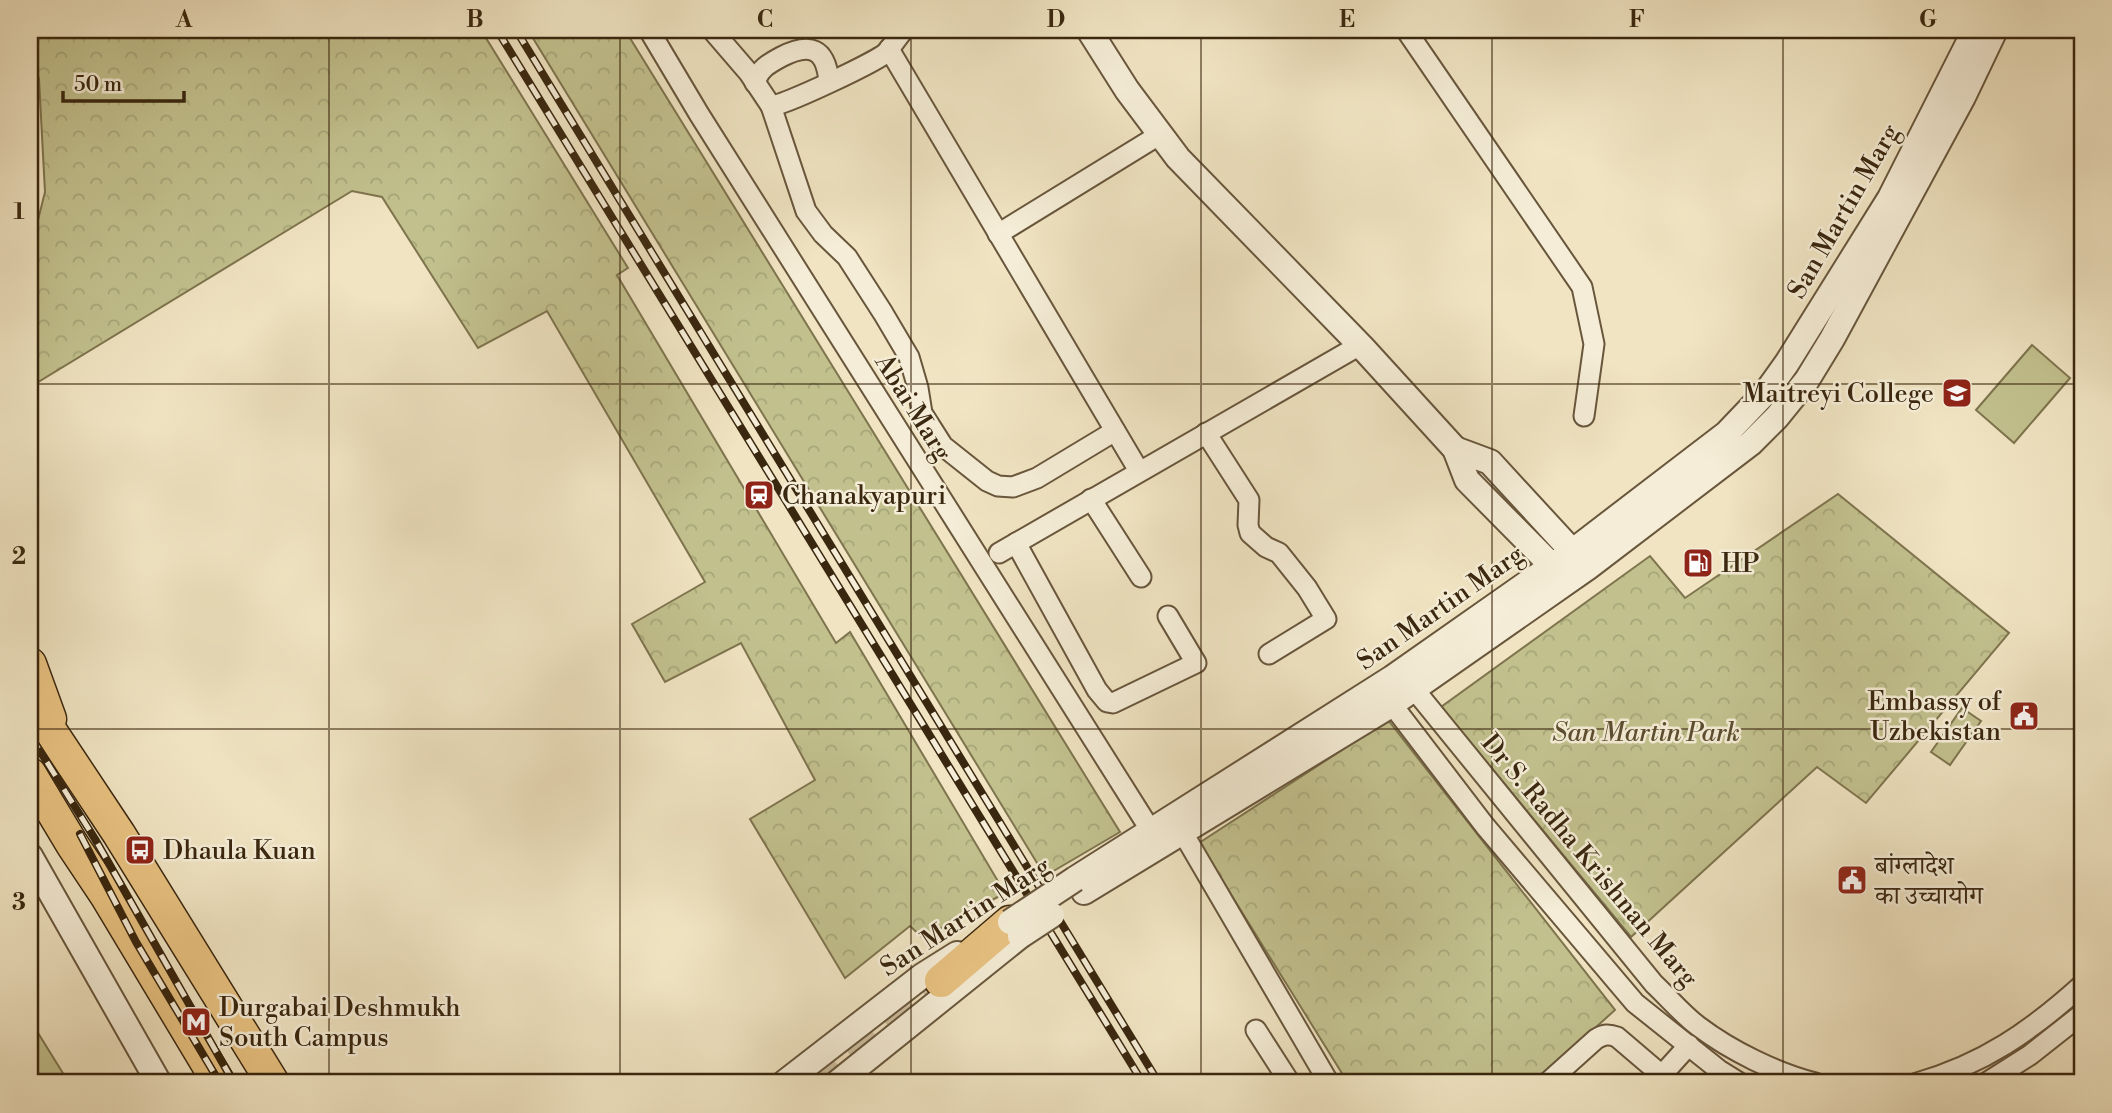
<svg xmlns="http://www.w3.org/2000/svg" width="2112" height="1113" font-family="'Libre Bodoni','Noto Serif Devanagari',serif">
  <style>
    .forest { fill: url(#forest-crowns); stroke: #7e744e; stroke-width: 2 }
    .pitch { fill: #c2c18e; stroke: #7e744e; stroke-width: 2 }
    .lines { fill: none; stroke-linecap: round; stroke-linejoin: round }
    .primary-tunnel { stroke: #ccbe9e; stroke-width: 32; stroke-dasharray: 32 16; stroke-linecap: butt }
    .minor-casing { stroke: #68563c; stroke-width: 23 }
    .tertiary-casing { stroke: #68563c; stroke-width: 28 }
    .primary-casing { stroke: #3a270f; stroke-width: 35 }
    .minor { stroke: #f5edd7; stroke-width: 19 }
    .tertiary { stroke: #f5edd7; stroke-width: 24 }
    .primary { stroke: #e8c281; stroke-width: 32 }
    .rail-casing { stroke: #3a270f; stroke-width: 8 }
    .rail { stroke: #f5edd7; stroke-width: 5; stroke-dasharray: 16; stroke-linecap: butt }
    .tertiary-bridge-casing { stroke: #68563c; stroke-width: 28; stroke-linecap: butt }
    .tertiary-bridge { stroke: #f5edd7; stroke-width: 24 }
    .grid { fill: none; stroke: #3a270f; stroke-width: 2; stroke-opacity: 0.55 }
    .labels { text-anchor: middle; stroke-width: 5; stroke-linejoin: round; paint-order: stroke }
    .street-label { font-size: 26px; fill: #3a270f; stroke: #f5edd7 }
    .poi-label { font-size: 26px; fill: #3a270f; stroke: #f5edd7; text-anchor: start }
    .park-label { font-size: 26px; font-style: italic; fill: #5c4e2f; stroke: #f5edd7 }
    .neatline { fill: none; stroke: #3a270f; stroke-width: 2.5 }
    .grid-label { font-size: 23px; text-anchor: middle; font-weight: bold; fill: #3a270f }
  </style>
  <defs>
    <pattern id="forest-crowns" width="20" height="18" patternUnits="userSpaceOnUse" patternTransform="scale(1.75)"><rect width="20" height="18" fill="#c2c18e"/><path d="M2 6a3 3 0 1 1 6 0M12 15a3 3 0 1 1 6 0" fill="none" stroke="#a7a679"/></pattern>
  </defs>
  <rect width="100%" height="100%" fill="#f0e4c2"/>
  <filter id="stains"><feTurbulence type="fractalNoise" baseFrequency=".00286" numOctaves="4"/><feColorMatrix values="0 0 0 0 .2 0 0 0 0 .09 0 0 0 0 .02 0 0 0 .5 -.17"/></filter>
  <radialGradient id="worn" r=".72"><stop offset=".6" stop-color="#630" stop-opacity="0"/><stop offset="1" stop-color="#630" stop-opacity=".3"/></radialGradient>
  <g class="forest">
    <path d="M30,30h451l147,238 -11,7 219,368 14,-11 155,261 -82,45 -13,-12 -65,52 -95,-159 65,-39 -74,-137 -76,39 -33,-58 73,-42 -158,-271 -69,37 -96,-151 -30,-6 -322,196v-135l15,-60 -6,-113 -9,-37z"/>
    <path d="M528,30h97l495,802 -75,44z"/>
    <path d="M1838,494l171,139 -143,170 -49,-36 -186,170 -190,-230 209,-151 35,42z"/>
    <path d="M1388,720l227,290 -81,73h-186l-149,-240z"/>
  </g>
  <g class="pitch">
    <path d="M2032,345l38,33 -56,65 -38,-33z"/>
    <path d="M1962,708l19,13 -31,44 -19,-13z"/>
    <path d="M30,1020l39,63h-39z"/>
  </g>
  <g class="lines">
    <path class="primary-tunnel" d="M811,1083l61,-52 69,-50"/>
    <g class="minor-casing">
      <g id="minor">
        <path d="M649,30l50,84 459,728"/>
        <path d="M712,30l37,43 22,33c12,0 107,-45 116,-54 6,-7 11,-16 17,-22"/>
        <path d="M1406,30l176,257 12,57 -10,72"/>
        <path d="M889,49l250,422"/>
        <path d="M755,83c4,-14 13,-19 26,-26 29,-15 45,-9 48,25"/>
        <path d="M771,106l35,105 17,23 24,23 36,56 26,44 9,31 4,25 21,33 44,35 11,5 15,1 24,-9 78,-47"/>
        <path d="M998,234l161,-99"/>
        <path d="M1206,433l43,67 -1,25 2,8 16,14 13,6 28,35 19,31 -57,35"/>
        <path d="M1091,499l50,78"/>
        <path d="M1016,543l81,147 10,12 6,1 83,-40 -28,-47"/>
        <path d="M999,553l361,-208"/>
        <path d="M1405,678l249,306c15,14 28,30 44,42 33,25 78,47 117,57"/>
        <path d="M1384,694l101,132 150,177 84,67 21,13"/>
        <path d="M1183,833l146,250"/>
        <path d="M1256,1030l34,53"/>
        <path d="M1661,1076l28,-31"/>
        <path d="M1547,1083l49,-44c8,-5 13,-5 21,-2l54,46"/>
        <path d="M1917,1083c67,-19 114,-52 165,-98"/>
        <path d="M1986,1083l44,-28 52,-41"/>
      </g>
    </g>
    <g class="tertiary-casing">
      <g id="tertiary">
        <path d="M1089,30l38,60 51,68 184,189 93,102 12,31 96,97"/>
        <path d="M1455,449l35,13 93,101"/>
        <path d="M30,856l129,227"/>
        <path d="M1075,879l317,-201 181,-127 154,-118 40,-42 20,-28 103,-165 85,-168"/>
        <path d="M1084,892l307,-187 196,-137 164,-125 26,-26 30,-37 25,-41 131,-242 32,-67"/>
        <path d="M784,1083l138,-107 35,-22"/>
        <path d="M837,1083l183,-147"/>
      </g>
    </g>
    <g class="primary-casing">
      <g id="primary">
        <path d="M30,664l20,55"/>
        <path d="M30,700l89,134 154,249"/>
        <path d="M30,774l42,70 34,51 113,188"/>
        <path d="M941,981l69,-59"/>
      </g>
    </g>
    <use href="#minor" class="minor"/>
    <use href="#tertiary" class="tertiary"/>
    <use href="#primary" class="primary"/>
    <g class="rail-casing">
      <g id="rail">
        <path d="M497,30l646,1053"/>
        <path d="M516,30l643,1053"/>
        <path d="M30,735l65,104 139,244"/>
        <path d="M80,834l56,108 84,141"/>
      </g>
    </g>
    <use href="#rail" class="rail"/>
    <g class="tertiary-bridge-casing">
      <g id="tertiary-bridge">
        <path d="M1010,922l65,-43"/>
        <path d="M1020,936l32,-21"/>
      </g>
    </g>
    <use href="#tertiary-bridge" class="tertiary-bridge"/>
  </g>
  <path class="grid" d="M329,30v1053M620,30v1053M911,30v1053M1201,30v1053M1492,30v1053M1783,30v1053M30,384h2052M30,729h2052"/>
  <defs>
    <g id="university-square" transform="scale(1.575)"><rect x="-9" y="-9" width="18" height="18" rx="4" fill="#8f2418" stroke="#f5edd7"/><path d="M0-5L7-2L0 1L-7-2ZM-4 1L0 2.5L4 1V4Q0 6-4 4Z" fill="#fff"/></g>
    <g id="station-square" transform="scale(1.575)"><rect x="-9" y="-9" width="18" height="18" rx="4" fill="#8f2418" stroke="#f5edd7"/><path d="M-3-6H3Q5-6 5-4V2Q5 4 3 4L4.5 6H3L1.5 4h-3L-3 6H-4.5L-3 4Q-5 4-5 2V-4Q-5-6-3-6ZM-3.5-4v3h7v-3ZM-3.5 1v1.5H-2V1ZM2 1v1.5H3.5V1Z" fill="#fff"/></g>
    <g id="fuel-square" transform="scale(1.575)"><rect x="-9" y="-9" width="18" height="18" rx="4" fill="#8f2418" stroke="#f5edd7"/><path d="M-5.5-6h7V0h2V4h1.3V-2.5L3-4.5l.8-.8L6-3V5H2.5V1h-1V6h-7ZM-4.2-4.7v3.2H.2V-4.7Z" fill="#fff"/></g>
    <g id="civic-square" transform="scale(1.575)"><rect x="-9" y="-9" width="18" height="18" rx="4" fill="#8f2418" stroke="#f5edd7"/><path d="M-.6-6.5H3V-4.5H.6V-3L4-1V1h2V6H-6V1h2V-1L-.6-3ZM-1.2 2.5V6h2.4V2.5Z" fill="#fff"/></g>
    <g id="bus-square" transform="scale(1.575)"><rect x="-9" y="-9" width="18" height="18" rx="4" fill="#8f2418" stroke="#f5edd7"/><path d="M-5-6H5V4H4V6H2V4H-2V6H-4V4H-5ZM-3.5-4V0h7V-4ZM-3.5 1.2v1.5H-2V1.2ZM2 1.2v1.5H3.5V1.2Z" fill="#fff"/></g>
    <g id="metro-square" transform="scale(1.575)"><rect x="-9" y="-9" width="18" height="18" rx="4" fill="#8f2418" stroke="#f5edd7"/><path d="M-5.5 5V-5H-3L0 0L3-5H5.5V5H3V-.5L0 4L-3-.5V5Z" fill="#fff"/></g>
  </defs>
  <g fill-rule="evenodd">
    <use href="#university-square" x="1957" y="393"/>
    <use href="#station-square" x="759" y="495"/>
    <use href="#fuel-square" x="1698" y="563"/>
    <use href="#civic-square" x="2024" y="716"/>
    <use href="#bus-square" x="140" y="850"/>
    <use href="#civic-square" x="1852" y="880"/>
    <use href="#metro-square" x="196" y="1022"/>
  </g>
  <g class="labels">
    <g class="street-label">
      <text transform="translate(1843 211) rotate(-60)" y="9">San Martin Marg</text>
      <text transform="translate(914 407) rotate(58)" y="9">Abai Marg</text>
      <text transform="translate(1440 607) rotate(-35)" y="9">San Martin Marg</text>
      <text transform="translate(1590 860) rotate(50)" y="9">Dr S. Radha Krishnan Marg</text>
      <text transform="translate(965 916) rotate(-33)" y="9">San Martin Marg</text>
    </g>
    <g class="poi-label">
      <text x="1934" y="402" text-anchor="end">Maitreyi College</text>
      <text x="782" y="504">Chanakyapuri</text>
      <text x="1721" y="572">HP</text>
      <text x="2001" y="710" text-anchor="end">Embassy of<tspan x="2001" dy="30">Uzbekistan</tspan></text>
      <text x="163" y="859">Dhaula Kuan</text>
      <text x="1875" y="874">बांग्लादेश<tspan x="1875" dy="30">का उच्चायोग</tspan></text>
      <text x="219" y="1016">Durgabai Deshmukh<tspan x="219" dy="30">South Campus</tspan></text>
    </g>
    <g class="park-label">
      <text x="1646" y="741">San Martin Park</text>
    </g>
  </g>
  <rect width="2112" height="1113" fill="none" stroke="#f0e4c2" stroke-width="77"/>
  <path d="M63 91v10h121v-10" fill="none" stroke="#3a270f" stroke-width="3.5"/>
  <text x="74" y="91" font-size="21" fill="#3a270f" stroke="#f5edd7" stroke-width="5" paint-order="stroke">50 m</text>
  <rect x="38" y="38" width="2036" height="1036" class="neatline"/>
  <g class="grid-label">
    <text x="184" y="27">A</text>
    <text x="475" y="27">B</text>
    <text x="765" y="27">C</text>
    <text x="1056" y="27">D</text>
    <text x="1347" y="27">E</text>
    <text x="1637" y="27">F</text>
    <text x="1928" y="27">G</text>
    <text x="19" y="219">1</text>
    <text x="19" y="564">2</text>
    <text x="19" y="910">3</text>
  </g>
  <rect width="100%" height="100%" filter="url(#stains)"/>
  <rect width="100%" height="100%" fill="url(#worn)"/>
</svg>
